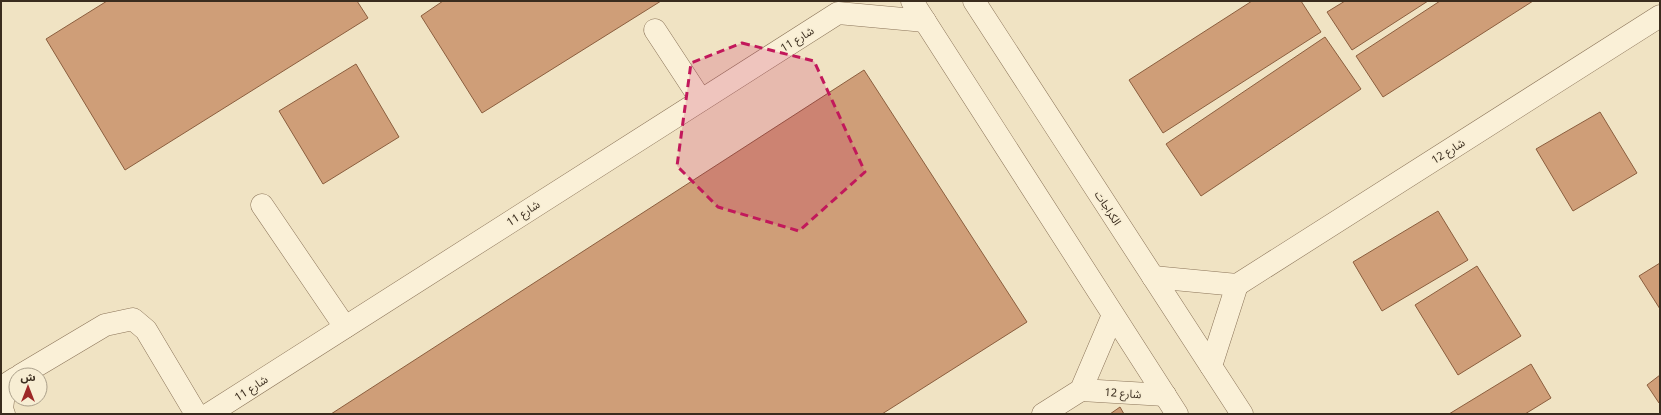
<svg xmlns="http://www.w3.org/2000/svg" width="1661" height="415" font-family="Georgia,'Noto Sans Arabic',serif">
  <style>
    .building { fill: #cf9e78; stroke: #8b5e3e }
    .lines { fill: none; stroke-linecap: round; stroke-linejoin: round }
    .minor-casing { stroke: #8b7459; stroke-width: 23 }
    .minor { stroke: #faf0d7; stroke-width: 22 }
    .marked { fill: #c2185b; fill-opacity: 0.2; stroke: #c2185b; stroke-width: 3; stroke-dasharray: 8 5; stroke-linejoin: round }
    .labels { text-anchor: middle; stroke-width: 3; stroke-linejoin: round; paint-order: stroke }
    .street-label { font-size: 11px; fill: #3a2c1e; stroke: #f7edd3 }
  </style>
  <rect width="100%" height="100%" fill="#f0e3c3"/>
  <g class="building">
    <path d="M107,1h250l11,17 -243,152 -79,-131z"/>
    <path d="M443,1h218l-179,112 -61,-97z"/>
    <path d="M1252,1h49l20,31 -158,101 -34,-53z"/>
    <path d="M1345,1h83l-76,49 -25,-38z"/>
    <path d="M1440,1h93l-150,96 -27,-41z"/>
    <path d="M1325,37l36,52 -160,107 -35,-52z"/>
    <path d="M356,64l43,73 -76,47 -44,-73z"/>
    <path d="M864,70l163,252 -145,92h-551z"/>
    <path d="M1600,112l37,61 -64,38 -37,-62z"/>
    <path d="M1438,211l30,49 -86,51 -29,-49z"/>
    <path d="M1660,263v46l-21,-33z"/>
    <path d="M1477,266l44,70 -63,39 -43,-70z"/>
    <path d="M1531,364l20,34 -26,16h-76z"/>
    <path d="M1660,375v28h-1l-12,-18z"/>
    <path d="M1120,407l4,7h-14z"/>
  </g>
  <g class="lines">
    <g class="minor-casing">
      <g id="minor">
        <path d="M912,1l265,413"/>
        <path d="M974,1l268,413"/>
        <path d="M655,30l46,70"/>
        <path d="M262,205l83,122"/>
        <path d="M1153,277l84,8 423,-269"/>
        <path d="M1211,366l26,-81"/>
        <path d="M21,375l84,-50 28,-6 13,11 50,84"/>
        <path d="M1081,390l84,5"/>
        <path d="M4,414l-2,-5 3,-24 11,-7"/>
        <path d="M209,414l629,-401 87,8"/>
        <path d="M1043,414l38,-24 32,-75"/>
      </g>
    </g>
    <use href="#minor" class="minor"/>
  </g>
  <path class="marked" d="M742,43l72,18 51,111 -66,59 -81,-24 -41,-41 14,-103z"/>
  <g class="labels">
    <g class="street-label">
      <text transform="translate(797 39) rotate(-32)" y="4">شارع 11</text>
      <text transform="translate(1448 151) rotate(-32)" y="4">شارع 12</text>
      <text transform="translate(1108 208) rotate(57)" y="4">الكراجات</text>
      <text transform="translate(523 213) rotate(-33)" y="4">شارع 11</text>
      <text transform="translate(251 388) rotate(-33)" y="4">شارع 11</text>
      <text transform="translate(1123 393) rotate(4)" y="4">شارع 12</text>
    </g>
  </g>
  <rect width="1661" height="415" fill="none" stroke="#3a2c1e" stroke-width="4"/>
  <g transform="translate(28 387)"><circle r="19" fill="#f7edd3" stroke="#aba08b"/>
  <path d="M0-3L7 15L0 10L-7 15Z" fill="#9d2827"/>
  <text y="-6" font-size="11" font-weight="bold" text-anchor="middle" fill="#3a2c1e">ش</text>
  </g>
</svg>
